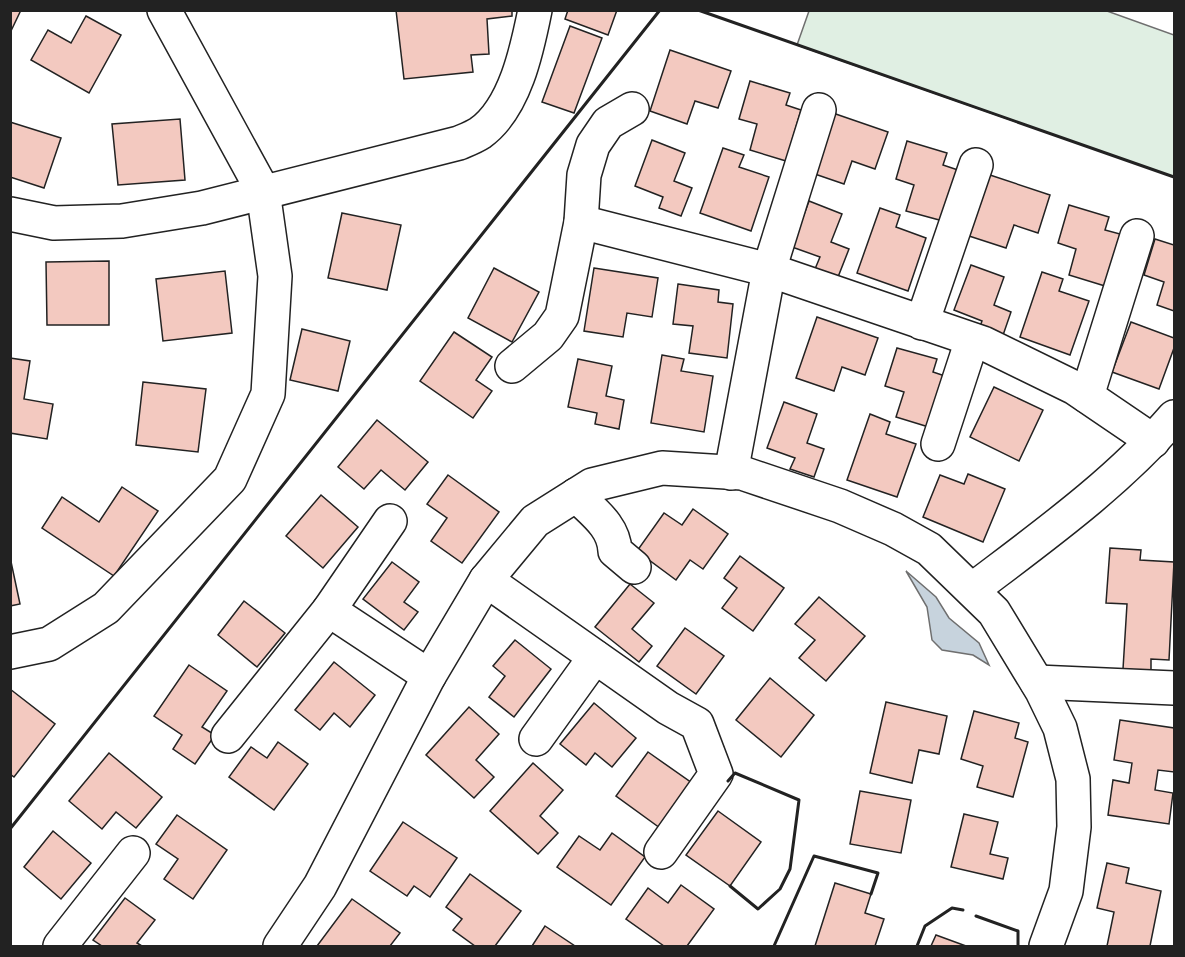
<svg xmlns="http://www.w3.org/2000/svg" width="1185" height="957" font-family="Poppins,sans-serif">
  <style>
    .green { fill: #e0efe3; stroke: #6f6f6f; stroke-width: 1.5 }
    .water { fill: #c7d3dd; stroke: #6f6f6f; stroke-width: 1.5 }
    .building { fill: #f3c9c0; stroke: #222; stroke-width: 1.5 }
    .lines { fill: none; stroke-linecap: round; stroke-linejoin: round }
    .minor-casing { stroke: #222; stroke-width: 36 }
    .minor { stroke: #fff; stroke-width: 33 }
    .wall { stroke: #222; stroke-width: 3 }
  </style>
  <rect width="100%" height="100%" fill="#fff"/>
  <path class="green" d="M809,11h298l67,24v142l-377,-132z"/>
  <path class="water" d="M906,571l30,26 13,21 30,25 10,22 -16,-10 -31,-5 -10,-10 -5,-33z"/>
  <g class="building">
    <path d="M10,10h11l-11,23z"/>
    <path d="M396,10h116v6l-25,3 2,35 -18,1 2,17 -69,7z"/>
    <path d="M568,10h49l-9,25 -43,-16z"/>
    <path d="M86,16l35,19 -32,58 -58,-33 17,-30 23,13z"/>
    <path d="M570,26l32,12 -28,75 -32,-11z"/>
    <path d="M670,50l61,21 -13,37 -23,-7 -8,23 -37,-13z"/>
    <path d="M750,81l40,12 -4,12 15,5 -15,51 -36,-11 7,-26 -18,-5z"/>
    <path d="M827,111l61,21 -13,37 -23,-8 -8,23 -38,-13z"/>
    <path d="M180,119l5,61 -67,5 -6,-61z"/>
    <path d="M10,122l51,16 -17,50 -34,-11z"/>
    <path d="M652,140l33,13 -11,28 18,7 -11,28 -22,-8 4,-11 -28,-11z"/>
    <path d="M907,141l40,12 -4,12 15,5 -15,51 -37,-10 8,-26 -18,-6z"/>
    <path d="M723,148l21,7 -5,12 30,10 -18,54 -51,-18z"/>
    <path d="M990,175l60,20 -12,38 -24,-8 -8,23 -37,-12z"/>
    <path d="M809,201l33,13 -11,28 18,7 -11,28 -23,-8 5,-12 -28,-10z"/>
    <path d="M1069,205l40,12 -4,13 15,4 -15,52 -36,-11 7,-26 -18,-6z"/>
    <path d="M880,208l20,7 -4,12 30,11 -18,53 -51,-18z"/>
    <path d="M342,213l59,12 -14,65 -59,-12z"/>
    <path d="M1155,239l19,6v66l-17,-6 7,-23 -20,-7z"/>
    <path d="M109,261v64h-62l-1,-63z"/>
    <path d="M971,265l33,12 -10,28 17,7 -10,29 -23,-9 4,-11 -28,-11z"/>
    <path d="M494,268l45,24 -27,50 -44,-24z"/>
    <path d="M594,268l64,10 -6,39 -25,-4 -4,24 -39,-6z"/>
    <path d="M225,271l7,62 -69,8 -7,-62z"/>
    <path d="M1042,272l21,7 -4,12 30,10 -19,54 -50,-18z"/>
    <path d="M678,284l41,6 -1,12 15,2 -6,54 -38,-5 4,-27 -20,-2z"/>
    <path d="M817,317l61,21 -13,37 -23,-8 -8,24 -38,-13z"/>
    <path d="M1131,322l43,16v10l-15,41 -47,-17z"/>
    <path d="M302,329l48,12 -12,50 -48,-11z"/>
    <path d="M454,332l38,25 -16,23 16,11 -19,27 -53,-37z"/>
    <path d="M897,348l40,11 -4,13 15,5 -16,51 -36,-11 8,-25 -19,-6z"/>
    <path d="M662,355l22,4 -3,12 32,5 -9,56 -53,-9z"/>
    <path d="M10,358l20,3 -6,38 29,5 -6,35 -37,-6z"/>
    <path d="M578,359l34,7 -6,30 18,4 -5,29 -24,-5 2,-11 -29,-6z"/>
    <path d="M143,382l63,7 -8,63 -62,-7z"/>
    <path d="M994,387l49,23 -24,51 -49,-24z"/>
    <path d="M784,402l33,12 -10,29 17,6 -10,28 -24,-8 5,-11 -28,-10z"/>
    <path d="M870,414l20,8 -4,12 30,10 -19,53 -50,-17z"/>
    <path d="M377,420l51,42 -23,28 -24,-20 -17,19 -26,-22z"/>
    <path d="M968,474l37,15 -22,53 -60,-25 17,-42 24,9z"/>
    <path d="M448,475l51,37 -37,51 -31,-22 16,-23 -20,-14z"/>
    <path d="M122,487l36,24 -44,65 -72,-48 20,-31 37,25z"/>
    <path d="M321,495l37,32 -35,41 -37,-32z"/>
    <path d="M693,509l35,25 -25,35 -13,-9 -14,20 -39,-29 27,-38 18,12z"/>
    <path d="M1110,548l31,2 -1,10 34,2 -5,98 -18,-1v12l-28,-2 4,-65 -21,-1z"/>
    <path d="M740,556l44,32 -31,43 -31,-23 15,-20 -13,-10z"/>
    <path d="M10,557l10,47 -10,2z"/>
    <path d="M392,562l27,20 -15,20 14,10 -14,18 -41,-31z"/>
    <path d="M630,584l24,19 -22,26 20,17 -13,16 -44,-35z"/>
    <path d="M819,597l46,39 -39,45 -27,-23 16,-18 -20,-16z"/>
    <path d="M244,601l41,32 -28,34 -39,-32z"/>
    <path d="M685,628l39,28 -28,38 -39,-28z"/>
    <path d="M515,640l36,29 -37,48 -25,-20 16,-21 -12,-10z"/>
    <path d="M334,662l41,33 -25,32 -16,-14 -14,17 -25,-20z"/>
    <path d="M189,665l38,26 -25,36 13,8 -20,29 -22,-15 9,-14 -28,-19z"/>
    <path d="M770,678l44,37 -33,42 -45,-37z"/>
    <path d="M10,689l45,35 -41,53 -4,-3z"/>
    <path d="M886,702l61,14 -8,38 -20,-4 -7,33 -42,-10z"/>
    <path d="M594,703l42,35 -24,29 -17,-14 -9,12 -26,-21z"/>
    <path d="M469,707l30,27 -23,26 18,17 -20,21 -48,-43z"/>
    <path d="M974,711l45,12 -4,15 13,4 -15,55 -36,-10 6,-21 -22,-7z"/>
    <path d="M1120,720l54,8v44l-16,-2 -3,20 18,3 -4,31 -61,-9 5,-35 16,3 3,-20 -18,-3z"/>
    <path d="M278,742l30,22 -34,46 -45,-33 22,-30 16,11z"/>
    <path d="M648,752l44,31 -32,45 -44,-32z"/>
    <path d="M109,753l53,44 -26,31 -20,-16 -14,17 -33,-28z"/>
    <path d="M533,763l30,27 -23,26 18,17 -20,21 -48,-43z"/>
    <path d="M860,791l51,9 -10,53 -51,-9z"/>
    <path d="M718,811l43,31 -31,44 -44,-31z"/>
    <path d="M964,814l34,8 -8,32 18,4 -5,21 -52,-12z"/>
    <path d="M177,815l50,35 -34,49 -29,-20 14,-20 -22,-15z"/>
    <path d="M403,822l54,36 -27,39 -16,-11 -7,10 -37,-25z"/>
    <path d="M53,831l38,32 -30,36 -37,-32z"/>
    <path d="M612,833l33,24 -34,48 -54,-38 22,-31 21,14z"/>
    <path d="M1107,863l22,5 -3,15 35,8 -11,55h-43l7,-34 -17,-4z"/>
    <path d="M470,874l51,37 -26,35h-20l-22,-16 9,-11 -16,-12z"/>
    <path d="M835,883l36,11 -6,19 19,6 -9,27h-60z"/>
    <path d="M681,885l33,24 -27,37h-23l-38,-27 22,-31 20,15z"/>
    <path d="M125,898l30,22 -18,23 5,3h-40l-9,-6z"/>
    <path d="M352,899l48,34 -10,13h-73z"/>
    <path d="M545,926l30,20h-43z"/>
    <path d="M936,935l30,11h-35z"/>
  </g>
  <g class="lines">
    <g class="minor-casing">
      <g id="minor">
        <path d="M10,214l44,9 68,-2 80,-13 257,-65c7,-3 15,-6 21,-10 35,-25 47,-83 55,-123"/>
        <path d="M581,222l188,48 214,73 92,45 78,53"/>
        <path d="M922,323l54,-158"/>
        <path d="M512,366l36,-30 14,-20 19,-94 3,-47 9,-30 15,-22 24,-14"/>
        <path d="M1087,396l50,-160"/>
        <path d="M938,444l34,-104"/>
        <path d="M731,473l38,-203 50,-160"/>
        <path d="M576,495c17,17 38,31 39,56l19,16"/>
        <path d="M486,580l182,128 29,16 19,50 -55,78"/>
        <path d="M972,590c71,-54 144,-106 202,-173"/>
        <path d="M329,610l100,66"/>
        <path d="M10,652l39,-8 57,-36 124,-129 38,-85 7,-118 -12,-85 -99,-181"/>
        <path d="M1037,682l137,6"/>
        <path d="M228,736l101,-126 61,-89"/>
        <path d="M536,739l59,-82"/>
        <path d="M60,946l73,-93"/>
        <path d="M280,946l40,-60 109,-210 57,-96 49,-59 57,-36 70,-17 80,5 98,33 53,23 36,20 65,63 48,79 18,37 13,51 1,48 -8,64 -20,55"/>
      </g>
    </g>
    <use href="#minor" class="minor"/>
    <g class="wall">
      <path d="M698,10l476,167"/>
      <path d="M728,781l7,-8 64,27 -9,69 -10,20 -22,20 -28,-23"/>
      <path d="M10,829l650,-819"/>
      <path d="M976,916l42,15v15"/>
      <path d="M774,946l40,-90 64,17 -7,21"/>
      <path d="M917,946l8,-20 27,-18 11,2"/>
    </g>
  </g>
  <rect width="1185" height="957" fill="none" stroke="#222222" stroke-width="24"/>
</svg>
